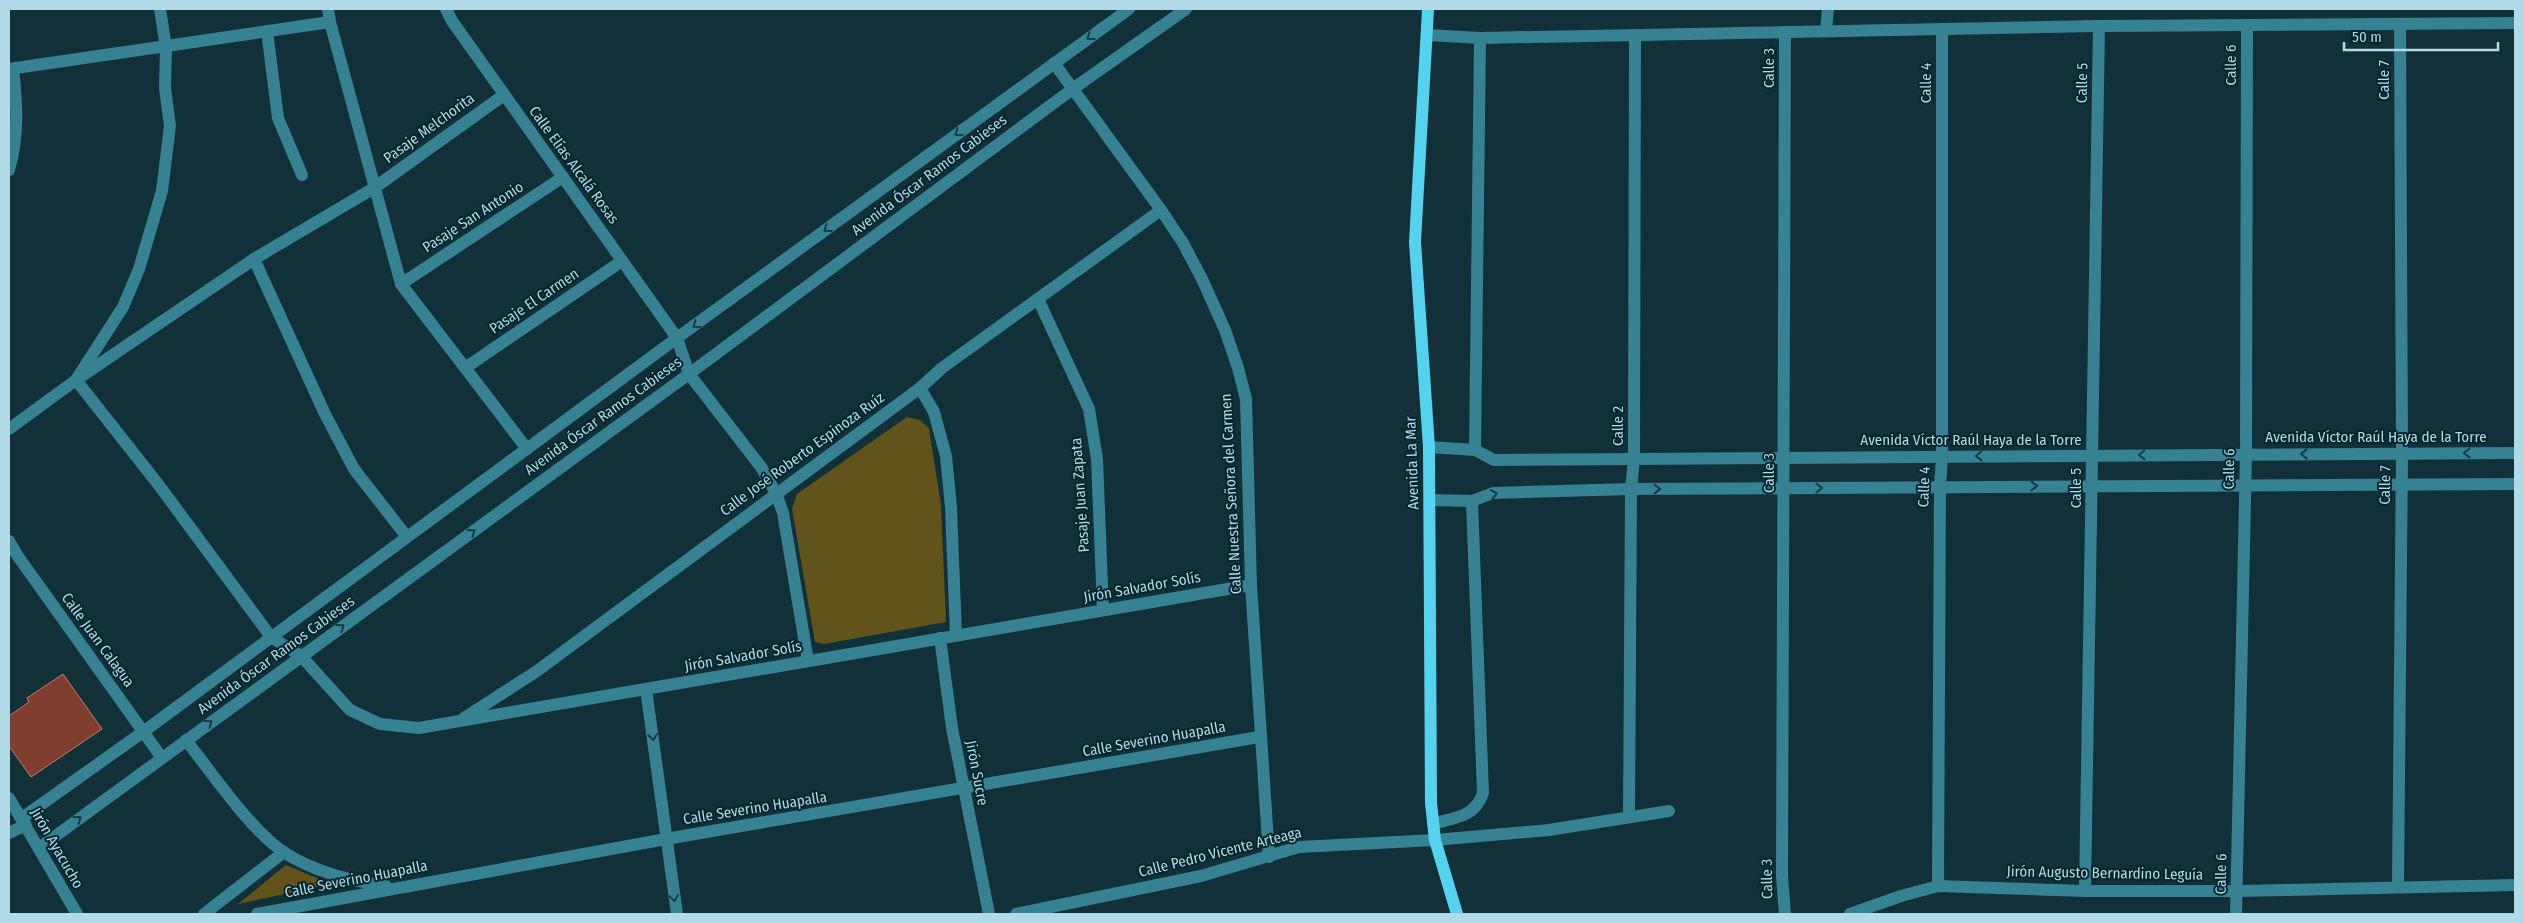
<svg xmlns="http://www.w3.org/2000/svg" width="2524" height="923" font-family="'Fira Sans Condensed',sans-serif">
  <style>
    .green { fill: #61531a }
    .building { fill: #7f3e2e; stroke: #c37c6a }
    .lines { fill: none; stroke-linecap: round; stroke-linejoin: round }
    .minor { stroke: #368192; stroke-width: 12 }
    .major { stroke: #54d3f0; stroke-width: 12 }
    .oneway { stroke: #133d46 }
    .labels { text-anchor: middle; stroke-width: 4; stroke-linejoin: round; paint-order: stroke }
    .street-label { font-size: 15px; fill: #b0dae5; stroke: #07262d }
  </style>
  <rect width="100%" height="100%" fill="#123037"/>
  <g class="green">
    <path d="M907,417l13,3 9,9 12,76 5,117 -122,22 -9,-2 -23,-133 5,-15z"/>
    <path d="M286,865l45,19 -93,20z"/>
  </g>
  <path class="building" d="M63,674l39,55 -71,48 -22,-31v-30l20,-14 -2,-4z"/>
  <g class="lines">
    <g class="minor">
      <path d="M160,9l6,39 -1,40 5,38 -8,65 -23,78 -16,38 -47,73 82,104 113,153 30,19 49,54 30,14 39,4 832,-143"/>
      <path d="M328,9l2,13 71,262 126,165"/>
      <path d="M446,9l6,12 225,317 12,36 72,93 15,26 7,20 25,148"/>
      <path d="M267,31l11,87 24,57"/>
      <path d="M1826,31l2,-22"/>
      <path d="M1428,35l52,3 619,-12 416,-3"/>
      <path d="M1054,63l107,147 22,33 19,36 23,51 13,38 8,31 5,186 18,272"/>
      <path d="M9,69l321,-47"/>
      <path d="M9,170c10,-35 8,-66 4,-101"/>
      <path d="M254,259l71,155 29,55 53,68"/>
      <path d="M401,284l162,-107"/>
      <path d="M1038,299l51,110 8,50 6,151"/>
      <path d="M465,368l157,-107"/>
      <path d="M920,388l14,24 12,44 5,51 5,128"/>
      <path d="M9,429l67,-49 178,-121 120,-71 130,-93"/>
      <path d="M1429,447l46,3 19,10 1021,-7"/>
      <path d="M1475,450l5,-412"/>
      <path d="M1430,500l42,1 21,-8 138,-4 884,-5"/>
      <path d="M9,541l8,14 145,203"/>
      <path d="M940,638l12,90 37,186"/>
      <path d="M646,689l31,225"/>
      <path d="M464,718l73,-47 383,-283 22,-20 219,-158"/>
      <path d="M186,740c25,32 66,92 99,113 30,19 66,28 101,33"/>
      <path d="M9,798l68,116"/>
      <path d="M1629,817l2,-328 3,-30 1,-424"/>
      <path d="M22,818l121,-86 534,-394 452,-329"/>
      <path d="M1433,824c23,-7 42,-7 50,-31l-11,-292"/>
      <path d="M9,833l17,-8"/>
      <path d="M39,848l650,-474 385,-286 112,-79"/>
      <path d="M1938,886l2,-399 2,-31v-427"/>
      <path d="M2398,886l4,-433 -2,-429"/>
      <path d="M2085,891l14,-865"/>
      <path d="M204,914l80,-62"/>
      <path d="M257,914l409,-75 593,-102"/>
      <path d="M1016,914l185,-38 98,-29 136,-7 114,-10 120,-19"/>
      <path d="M1785,914l-3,-38 3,-844"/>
      <path d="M1850,914l51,-18 37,-10 147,5h152l278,-6"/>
      <path d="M2236,914l10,-460 1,-429"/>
    </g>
    <path class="major" d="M1428,9l-13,233 14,205 2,356 4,37 22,74"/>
  </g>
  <defs><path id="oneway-chevron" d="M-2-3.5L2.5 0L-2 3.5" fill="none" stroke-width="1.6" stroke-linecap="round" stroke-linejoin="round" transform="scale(1.25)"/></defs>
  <g class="oneway">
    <use href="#oneway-chevron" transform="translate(1090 37) rotate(144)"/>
    <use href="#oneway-chevron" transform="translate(958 133) rotate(144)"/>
    <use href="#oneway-chevron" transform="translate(827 229) rotate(144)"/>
    <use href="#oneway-chevron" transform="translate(696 325) rotate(144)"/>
    <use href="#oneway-chevron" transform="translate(2467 453) rotate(180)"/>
    <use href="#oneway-chevron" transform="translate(2304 454) rotate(180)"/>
    <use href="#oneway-chevron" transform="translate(2142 455) rotate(179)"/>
    <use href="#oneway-chevron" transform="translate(1979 456) rotate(179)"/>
    <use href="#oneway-chevron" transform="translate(2034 486)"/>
    <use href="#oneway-chevron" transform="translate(1819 488)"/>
    <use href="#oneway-chevron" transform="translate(1657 489)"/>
    <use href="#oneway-chevron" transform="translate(1494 494) rotate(-11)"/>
    <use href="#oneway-chevron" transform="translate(472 532) rotate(-36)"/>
    <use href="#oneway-chevron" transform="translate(341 627) rotate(-36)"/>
    <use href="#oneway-chevron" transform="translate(209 723) rotate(-36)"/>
    <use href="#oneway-chevron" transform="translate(653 737) rotate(83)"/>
    <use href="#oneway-chevron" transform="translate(78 819) rotate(-36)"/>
    <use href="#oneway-chevron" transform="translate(674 898) rotate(82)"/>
  </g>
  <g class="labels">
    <g class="street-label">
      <text transform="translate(2231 65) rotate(-90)" y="5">Calle 6</text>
      <text transform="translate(1769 68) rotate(-90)" y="5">Calle 3</text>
      <text transform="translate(2384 80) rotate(-90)" y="5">Calle 7</text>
      <text transform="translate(1926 83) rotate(-90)" y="5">Calle 4</text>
      <text transform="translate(2082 83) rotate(-89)" y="5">Calle 5</text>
      <text transform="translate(429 128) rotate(-36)" y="5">Pasaje Melchorita</text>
      <text transform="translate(574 165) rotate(54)" y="5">Calle Elías Alcalá Rosas</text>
      <text transform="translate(929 175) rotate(-37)" y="5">Avenida Óscar Ramos Cabieses</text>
      <text transform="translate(473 217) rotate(-33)" y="5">Pasaje San Antonio</text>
      <text transform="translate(534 301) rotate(-34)" y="5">Pasaje El Carmen</text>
      <text transform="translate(603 416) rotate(-36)" y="5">Avenida Óscar Ramos Cabieses</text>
      <text transform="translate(1618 426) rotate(-90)" y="5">Calle 2</text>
      <text x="2376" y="442">Avenida Víctor Raúl Haya de la Torre</text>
      <text x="1971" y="445">Avenida Víctor Raúl Haya de la Torre</text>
      <text transform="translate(802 454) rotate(-36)" y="5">Calle José Roberto Espinoza Ruíz</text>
      <text transform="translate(1412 463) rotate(-92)" y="5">Avenida La Mar</text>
      <text transform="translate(2229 469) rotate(-89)" y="5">Calle 6</text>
      <text transform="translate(1769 473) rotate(-90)" y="5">Calle 3</text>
      <text transform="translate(2385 485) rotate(-89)" y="5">Calle 7</text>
      <text transform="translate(1924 487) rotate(-88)" y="5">Calle 4</text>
      <text transform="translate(2076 488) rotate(-90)" y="5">Calle 5</text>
      <text transform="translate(1231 494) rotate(-93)" y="5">Calle Nuestra Señora del Carmen</text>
      <text transform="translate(1080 495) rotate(-94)" y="5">Pasaje Juan Zapata</text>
      <text transform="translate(1142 587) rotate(-10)" y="5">Jirón Salvador Solís</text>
      <text transform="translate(98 640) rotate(54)" y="5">Calle Juan Calagua</text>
      <text transform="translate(276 655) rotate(-36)" y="5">Avenida Óscar Ramos Cabieses</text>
      <text transform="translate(743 656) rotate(-10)" y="5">Jirón Salvador Solís</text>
      <text transform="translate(1154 739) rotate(-10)" y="5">Calle Severino Huapalla</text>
      <text transform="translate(977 773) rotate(79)" y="5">Jirón Sucre</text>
      <text transform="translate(755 808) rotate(-9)" y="5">Calle Severino Huapalla</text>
      <text transform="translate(57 848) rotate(60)" y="5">Jirón Ayacucho</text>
      <text transform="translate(1220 852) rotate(-14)" y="5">Calle Pedro Vicente Arteaga</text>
      <text transform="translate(2105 873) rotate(1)" y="5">Jirón Augusto Bernardino Leguía</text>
      <text transform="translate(2221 874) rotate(-89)" y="5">Calle 6</text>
      <text transform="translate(356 879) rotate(-11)" y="5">Calle Severino Huapalla</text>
      <text transform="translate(1767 879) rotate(-91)" y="5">Calle 3</text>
    </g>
  </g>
  <rect width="2524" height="923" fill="none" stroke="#b0dae5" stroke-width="20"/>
  <path d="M2344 42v8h154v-8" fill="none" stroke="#b0dae5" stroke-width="2.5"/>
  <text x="2352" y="42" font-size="15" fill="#b0dae5" stroke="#07262d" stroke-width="4" paint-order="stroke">50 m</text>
</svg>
